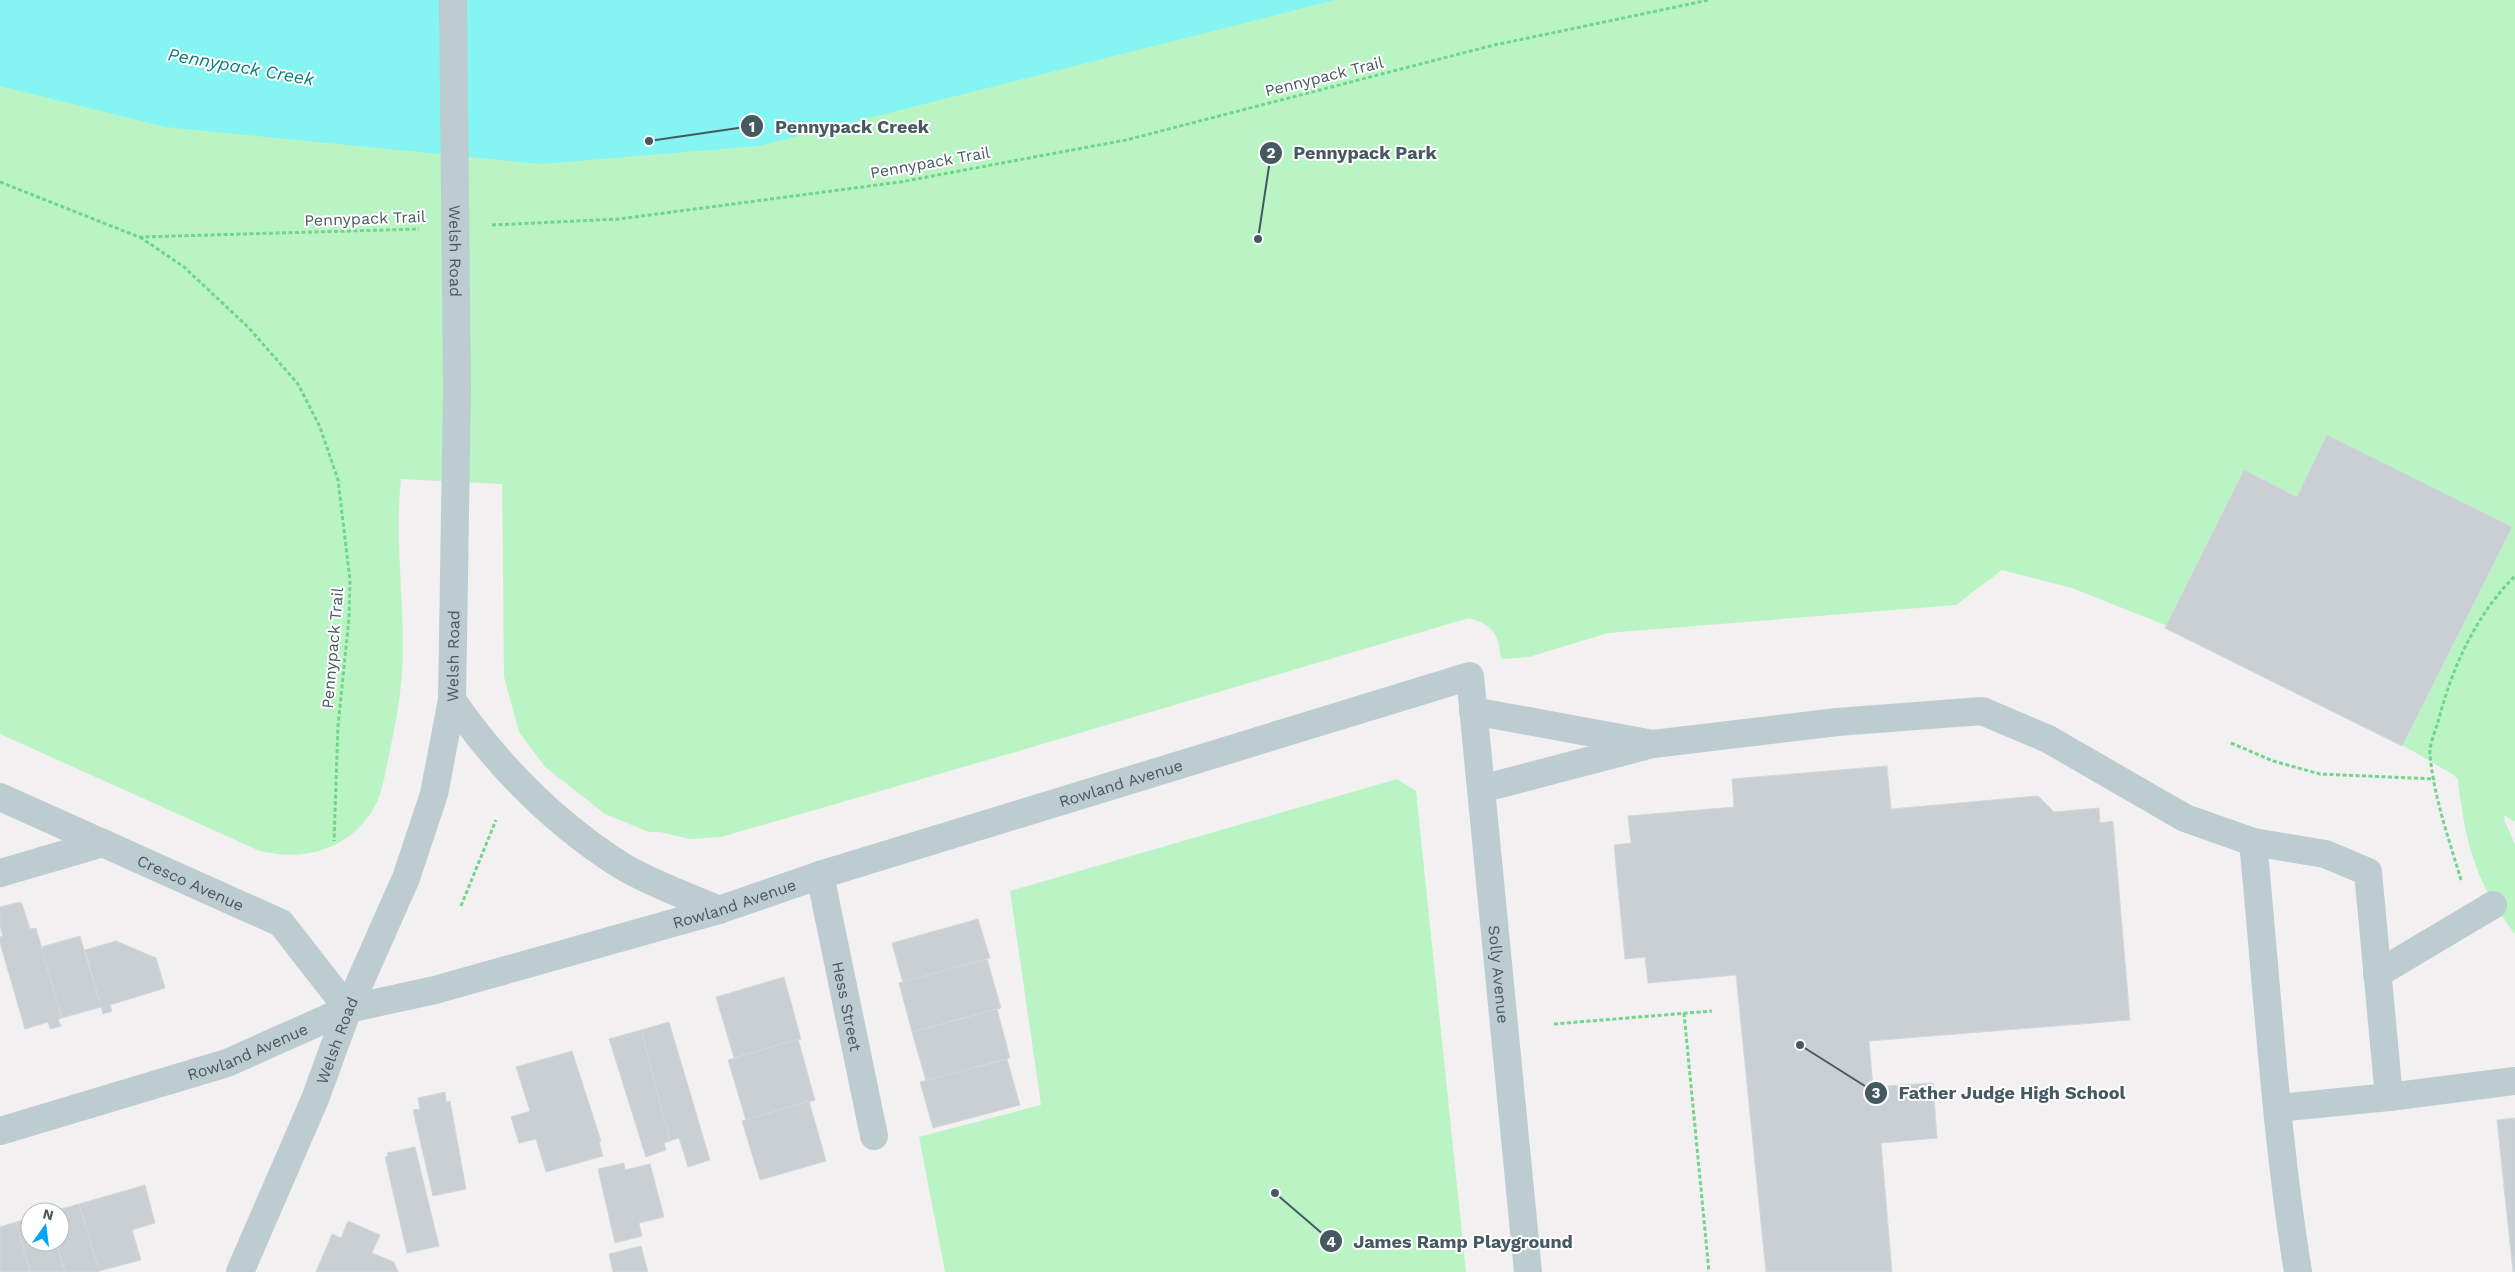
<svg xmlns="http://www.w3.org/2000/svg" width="2515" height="1272" font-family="'Work Sans',sans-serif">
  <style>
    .green { fill: #bbf4c4 }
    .water { fill: #84f5f3 }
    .building { fill: #cacfd3; stroke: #d3d8dc }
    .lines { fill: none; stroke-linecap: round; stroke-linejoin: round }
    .path { stroke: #6fd68c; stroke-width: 3; stroke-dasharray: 4 2.5; stroke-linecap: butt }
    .minor { stroke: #bcccd1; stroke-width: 28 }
    .minor-bridge { stroke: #bcccd1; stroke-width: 28 }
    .labels { text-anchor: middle; stroke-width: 4; stroke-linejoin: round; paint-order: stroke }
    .street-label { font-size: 16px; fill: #465960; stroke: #fff }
    .water-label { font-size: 18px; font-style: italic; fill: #067e7c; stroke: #fff }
    .leader { fill: none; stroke: #465960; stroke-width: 2 }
    .callout-dot { fill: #465960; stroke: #fff; stroke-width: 2 }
    .mark-label { font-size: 15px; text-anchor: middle; font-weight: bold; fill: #fff }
    .callout-label { font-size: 18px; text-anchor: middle; font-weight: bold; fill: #465960; stroke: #fff; stroke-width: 4; stroke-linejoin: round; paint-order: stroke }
  </style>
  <rect width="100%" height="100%" fill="#f3f0f1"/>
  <g class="green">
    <path d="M0,0h2515v822l-11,-7 1,7 10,22v90c-31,-41 -45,-73 -53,-124 -1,-10 -4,-21 -4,-31l-6,-5 -108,-63 -104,-52 -75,-34 -93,-37 -70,-18 -46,35 -348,28 -79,24 -28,2c-3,-25 -6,-33 -32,-41l-447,132 -301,87 -31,2 -30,-7h-11l-44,-18 -60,-47 -26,-35 -15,-55 -2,-193 -101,-5c-7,64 5,129 1,194 -2,27 -7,55 -13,82 -4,19 -7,42 -18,58 -26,38 -68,48 -111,38l-260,-117z"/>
    <path d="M1397,779l19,12 50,481h-521l-26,-135 122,-32 -31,-214z"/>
  </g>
  <path class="water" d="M0,0h1335l-576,146 -218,18 -376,-37 -165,-41z"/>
  <g class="building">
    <path d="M2327,435l185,92 -110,219 -237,-118 79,-158 53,27z"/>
    <path d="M1887,766l4,43 147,-13 16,16 45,-4 1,15 13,-2 17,199 -261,21 4,46 60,-4 4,55 -56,5 11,129h-126l-30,-297 -88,8 -3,-26 -20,2 -11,-114 17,-2 -3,-27 106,-9 -2,-28z"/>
    <path d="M19,902l3,2 8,25 6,-1 26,90 -4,1 3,7 -11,3 -2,-7 -23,7 -25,-86v-6l3,-1 -3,-10v-19z"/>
    <path d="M978,919l12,39 -87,25 -11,-40z"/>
    <path d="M80,936l21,71 -39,11 -21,-71z"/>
    <path d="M116,941l40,17 9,30 -55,17 2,6 -9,3 -18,-64z"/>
    <path d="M987,959l14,49 -89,24 -13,-49z"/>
    <path d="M784,977l17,62 -67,19 -18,-61z"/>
    <path d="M997,1009l13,49 -84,23 -14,-49z"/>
    <path d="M669,1022l41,138 -22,7 -9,-29 -9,3 -29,-111z"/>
    <path d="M641,1030l29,111 -6,2 2,7 -20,7 -37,-118z"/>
    <path d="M798,1039l17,61 -69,20 -18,-60z"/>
    <path d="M572,1051l29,90 -2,1 4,14 -57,16 -10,-33 -17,4 -8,-26 19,-6 -14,-44z"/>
    <path d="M1007,1059l13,46 -87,23 -13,-46z"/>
    <path d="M445,1092l1,10 4,-1 16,88 -33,7 -20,-86 7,-1 -2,-11z"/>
    <path d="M809,1101l17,60 -66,19 -18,-59z"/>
    <path d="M2515,1118v154h-2l-16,-152z"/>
    <path d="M415,1147l24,99 -32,7 -22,-96 3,-1 -1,-3z"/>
    <path d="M624,1163l1,7 25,-6 14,53 -25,6 3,13 -27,7 -17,-74z"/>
    <path d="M145,1185l10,38 -23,7 9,30 -42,11 -20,-67z"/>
    <path d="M79,1204l20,67v1h-34l-9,-30h4v-30h-10z"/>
    <path d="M30,1218v24h26l9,30h-35l-14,-50z"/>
    <path d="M348,1221l32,14 -8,18 22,9 4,10h-82l16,-38 9,4z"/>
    <path d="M16,1222l14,50h-30v-45z"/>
    <path d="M641,1246l7,26h-35l-4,-18z"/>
  </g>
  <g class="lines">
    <g class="path">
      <path d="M0,182l139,55 280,-8"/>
      <path d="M492,225l127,-6 281,-37 226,-42 364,-94 219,-46"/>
      <path d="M140,237l44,30 64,60 50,57 22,43 18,53 12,100 -1,38 -11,108 -4,115"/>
      <path d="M2231,743l42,18 47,13 115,5"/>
      <path d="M2461,880c-12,-41 -27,-82 -31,-125 -1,-10 5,-23 8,-33 14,-54 37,-106 77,-146"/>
      <path d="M461,906l35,-86"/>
      <path d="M1684,1013l25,259"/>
      <path d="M1554,1024l158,-13"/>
    </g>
    <g class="minor">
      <path d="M452,700c45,65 102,123 170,166 26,16 67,31 97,44"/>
      <path d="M1473,711l180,33 -172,45"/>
      <path d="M1653,744l184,-22 145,-11 66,28 137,79 68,24 72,12 43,18 21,225 126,-16"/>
      <path id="s1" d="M0,797l281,126 67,86"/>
      <path d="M2253,842c14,143 22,288 45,430"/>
      <path d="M0,873l103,-30"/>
      <path id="s2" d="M820,875l54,261"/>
      <path d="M2377,974l116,-69"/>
      <path d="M2278,1108l111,-11"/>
      <path id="s3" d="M0,1131l227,-68 121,-54 87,-19 284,-80 101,-35 650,-199 58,596"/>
      <path id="s4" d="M240,1272l75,-173 33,-90 58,-131 28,-84 18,-94 5,-310"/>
    </g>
    <path class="minor-bridge" id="s5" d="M453,0l4,390"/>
  </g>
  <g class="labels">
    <g class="street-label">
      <text transform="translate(1324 76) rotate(-14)" y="6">Pennypack Trail</text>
      <text transform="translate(930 162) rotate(-10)" y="6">Pennypack Trail</text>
      <text transform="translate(365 218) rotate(-2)" y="6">Pennypack Trail</text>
      <text dy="6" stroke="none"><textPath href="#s5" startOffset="251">Welsh Road</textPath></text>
      <text transform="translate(332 648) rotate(-85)" y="6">Pennypack Trail</text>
      <text dy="6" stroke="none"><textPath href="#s4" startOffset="656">Welsh Road</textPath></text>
      <text dy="6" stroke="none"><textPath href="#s3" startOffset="1175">Rowland Avenue</textPath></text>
      <text dy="6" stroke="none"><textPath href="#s1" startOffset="209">Cresco Avenue</textPath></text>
      <text dy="6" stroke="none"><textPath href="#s3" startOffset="770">Rowland Avenue</textPath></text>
      <text dy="6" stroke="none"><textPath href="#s3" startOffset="1840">Solly Avenue</textPath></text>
      <text dy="6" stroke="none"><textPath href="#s2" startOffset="134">Hess Street</textPath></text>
      <text dy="6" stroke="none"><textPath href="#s4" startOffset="251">Welsh Road</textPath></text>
      <text dy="6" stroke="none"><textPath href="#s3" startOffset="260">Rowland Avenue</textPath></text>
    </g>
    <g class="water-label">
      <text transform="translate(241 67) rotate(10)" y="6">Pennypack Creek</text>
    </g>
  </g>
  <path class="leader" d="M649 141L752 126M1258 239L1271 153M1800 1045L1876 1093M1275 1193L1331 1241"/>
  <g class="callout-dot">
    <circle cx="649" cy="141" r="5"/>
    <circle cx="1258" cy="239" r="5"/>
    <circle cx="1800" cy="1045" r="5"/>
    <circle cx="1275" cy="1193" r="5"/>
    <circle cx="752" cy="126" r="12"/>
    <circle cx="1271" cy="153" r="12"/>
    <circle cx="1876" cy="1093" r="12"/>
    <circle cx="1331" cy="1241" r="12"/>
  </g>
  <g class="mark-label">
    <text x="752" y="132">1</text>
    <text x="1271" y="158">2</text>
    <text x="1876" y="1098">3</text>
    <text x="1331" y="1247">4</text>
  </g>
  <g class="callout-label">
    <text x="852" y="133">Pennypack Creek</text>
    <text x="1365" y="159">Pennypack Park</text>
    <text x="2012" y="1099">Father Judge High School</text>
    <text x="1463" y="1248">James Ramp Playground</text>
  </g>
  <g transform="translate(45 1227) rotate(14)"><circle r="24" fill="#ffffff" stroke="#b5bdbf"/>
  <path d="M0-4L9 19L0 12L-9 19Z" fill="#07a5f6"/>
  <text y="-8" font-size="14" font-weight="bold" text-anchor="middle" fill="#465960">N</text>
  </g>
</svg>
